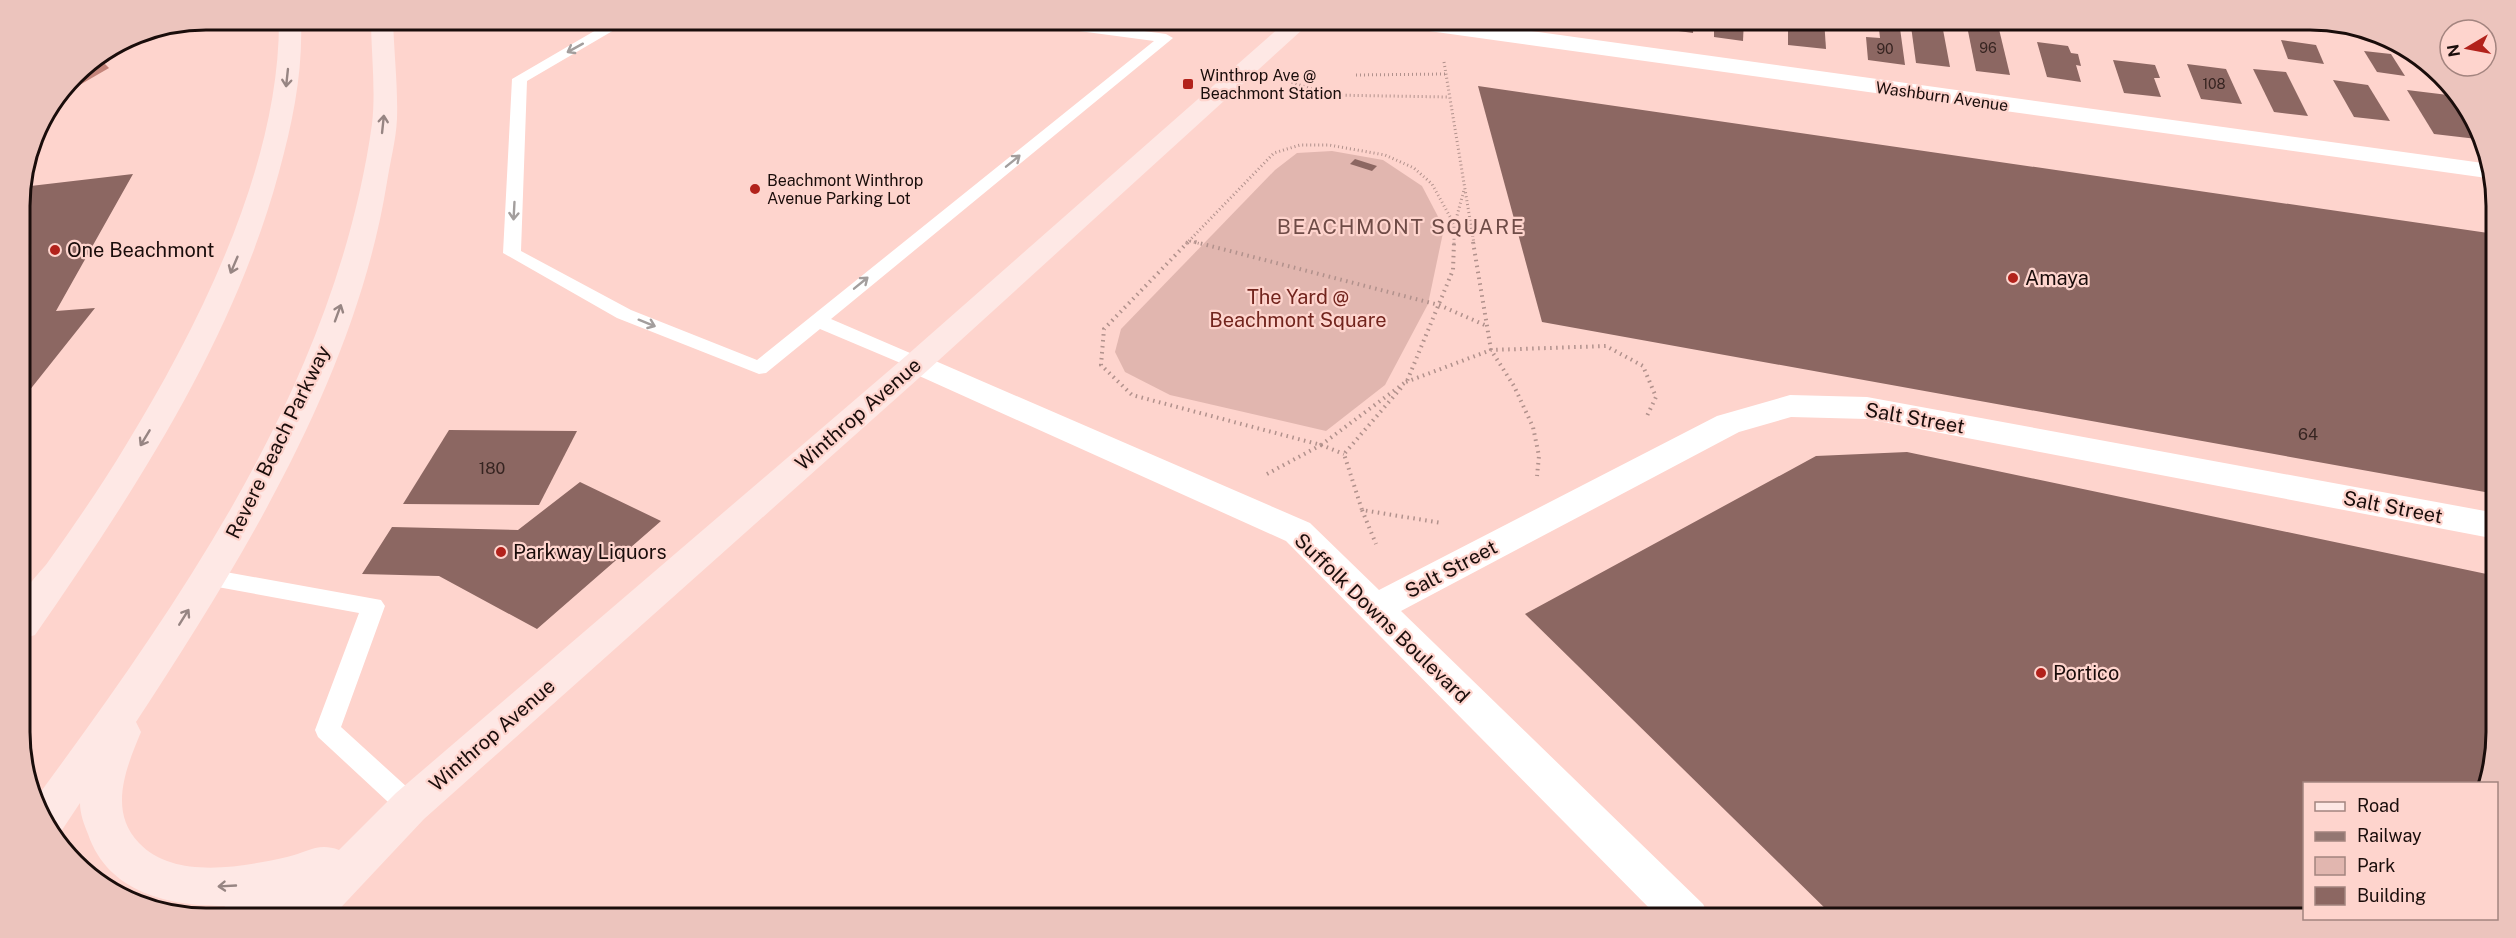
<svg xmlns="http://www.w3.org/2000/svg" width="2516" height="938" font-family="'Public Sans',sans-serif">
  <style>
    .green { fill: #e1b6af }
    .water { fill: #c5857b }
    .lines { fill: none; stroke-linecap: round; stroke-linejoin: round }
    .stream { fill: #c5857b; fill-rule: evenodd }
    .building { fill: #8c6762 }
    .path-far1 { stroke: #b1918c; stroke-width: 3; stroke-dasharray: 1 3; stroke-linecap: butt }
    .path { stroke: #b1918c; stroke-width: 4; stroke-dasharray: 1.5 4.5; stroke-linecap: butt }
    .service { fill: #fff; fill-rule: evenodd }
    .minor { fill: #fff; fill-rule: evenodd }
    .secondary { fill: #fee8e5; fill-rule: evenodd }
    .rail { stroke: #937772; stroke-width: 3; stroke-dasharray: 5 5; stroke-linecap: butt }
    .oneway { stroke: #a39e9d }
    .oneway2 { stroke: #978583 }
    .poi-dot { fill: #b2221b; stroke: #fed4cd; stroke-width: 2 }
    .labels { text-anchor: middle; stroke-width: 4.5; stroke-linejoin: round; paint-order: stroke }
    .far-number-label { font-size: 14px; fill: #362421 }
    .far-poi-label { font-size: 16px; fill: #1a0d0b; stroke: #fed4cd; text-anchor: start }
    .far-street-label { font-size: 16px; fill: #1a0d0b; stroke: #fed4cd }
    .number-label { font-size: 16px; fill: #362421 }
    .poi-label { font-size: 20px; fill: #1a0d0b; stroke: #fed4cd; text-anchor: start }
    .park-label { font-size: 20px; fill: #72241d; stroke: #fed4cd }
    .street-label { font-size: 20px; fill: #1a0d0b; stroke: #fed4cd }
    .neighbourhood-label { font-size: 21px; letter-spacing: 1.5px; fill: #6f4c47; stroke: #fed4cd }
    .rim { fill: none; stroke: #1a0d0b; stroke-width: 3 }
  </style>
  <rect width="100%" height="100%" fill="#fed4cd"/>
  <path class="green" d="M1332,151l51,9 39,26 22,42 -16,76 -43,81 -59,46 -156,-36 -45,-23 -10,-20 6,-23 154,-159 22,-17z"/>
  <path class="water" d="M98,57l11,11 -50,29 24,-31z"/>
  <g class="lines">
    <path class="stream" d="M110,49l-1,12 -21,12h-8l1,-5z"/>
  </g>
  <g class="building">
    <path d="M1581,19h36l-2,6z"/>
    <path d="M1665,19h29l-1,14 -29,-4z"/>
    <path d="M1714,19h30l-1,22 -29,-4z"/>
    <path d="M1788,19h36l2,30 -38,-4z"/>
    <path d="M1878,19l21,2 6,44 -37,-5 -2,-23 14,1z"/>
    <path d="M1910,19h31l9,48 -34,-4z"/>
    <path d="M1966,21l32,4 12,50 -34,-4z"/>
    <path d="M2281,40l35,5 8,19 -36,-5z"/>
    <path d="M2037,42l31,4 3,7 7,1 3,12 -5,-1 5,17 -34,-5z"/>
    <path d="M2364,51l27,3 14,22 -28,-4z"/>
    <path d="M2113,60l42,5 5,13h-6l7,19 -37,-4z"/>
    <path d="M2187,64l39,5 16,35 -41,-5z"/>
    <path d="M2253,69l33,3 22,44 -34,-4z"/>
    <path d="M2333,80l35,5 22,36 -36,-4z"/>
    <path d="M1478,86l1017,148 1,260 -954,-172z"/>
    <path d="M2407,90l41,5 29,44 -43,-5z"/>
    <path d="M1355,159l22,7 -5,5 -22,-7z"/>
    <path d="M133,174l-77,137 39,-3 -74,93 1,-214z"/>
    <path d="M449,430l128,1 -38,74 -136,-1z"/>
    <path d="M1907,452l589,124v156l-8,52h-184v134h-469l-310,-304 291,-158z"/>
    <path d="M580,482l81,39 -124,108 -98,-53 -77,-2 30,-47 126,3z"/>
  </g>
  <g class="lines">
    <g class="path-far1">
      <path d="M1444,62l30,182"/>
      <path d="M1356,75l90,-1"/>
      <path d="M1288,81l41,14 120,2"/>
      <path d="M1455,223l9,-33"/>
      <path d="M1190,241l11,3"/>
      <path d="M1186,244l88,-91 26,-8h29l56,10 29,13 18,16 22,40v20"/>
    </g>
    <g class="path">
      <path d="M1188,242l-84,87 -3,36 31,30 189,50"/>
      <path d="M1195,242l244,63 48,21"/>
      <path d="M1473,242l18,108 23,36 19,41 6,29 -2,20"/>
      <path d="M1406,382l85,-32 115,-4 37,20 13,31 -10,21"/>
      <path d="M1401,388l-57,66 18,56 80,13"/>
      <path d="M1321,445l23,9"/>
      <path d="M1321,445l86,-64 46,-111 1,-28"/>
      <path d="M1267,474l54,-29"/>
      <path d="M1362,510l14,34"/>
    </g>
    <g class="service">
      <path d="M615,19h18l-106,62 -6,170 110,59 126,50 397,-319 -135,-18 -7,-4h44l110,15 7,4 -342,281 93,40 3,4 -3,4h-14l-90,-38 -54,44 -7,1 -142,-56 -114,-65 9,-174z"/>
      <path d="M209,569l172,31 4,6 -44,121 78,71 4,8 -4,8 -9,3 -9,-3 -83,-77 -3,-7 44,-117 -158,-29 -3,-6 3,-6z"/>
    </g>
    <g class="minor">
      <path d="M1382,19h63l1045,145 4,15 -1101,-153 -8,-2z"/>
      <path d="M917,353l393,170 69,67 338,-174 73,-21 77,2 629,116v26l-629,-120 -76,-2 -52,15 -338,179 302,293 7,14h-51l-373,-377 -380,-171 -4,-7 4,-7z"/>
    </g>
    <g class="secondary">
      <path d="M279,19h22c2,53 -8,102 -22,153 -46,170 -145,320 -244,463l-13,4c0,-12 -2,-28 0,-40 2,-12 19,-27 26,-37 27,-38 54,-77 78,-117 74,-121 154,-281 153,-426z"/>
      <path d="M371,19h22c1,34 5,67 4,100 -1,21 -7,43 -10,63 -31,194 -145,378 -251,540l5,10c-15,36 -33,79 -2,111 35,37 103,24 148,14 21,-5 31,-15 52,-7l57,-57 510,-437 383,-337h25l-386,351 -504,449 -93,99h-51l1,-2 -4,2h-58l6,-12c-56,0 -117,-13 -137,-72 -4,-10 -8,-20 -8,-31l-18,27 -7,2 -18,-35c149,-203 299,-418 335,-673 4,-34 -1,-71 -1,-105z"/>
    </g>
    <path class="rail" d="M2232,19l149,18"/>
  </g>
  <defs><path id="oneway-shaft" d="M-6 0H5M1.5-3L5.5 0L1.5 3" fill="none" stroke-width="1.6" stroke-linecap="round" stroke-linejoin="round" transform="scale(1.5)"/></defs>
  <g class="oneway">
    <use href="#oneway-shaft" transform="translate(575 48) rotate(151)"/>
    <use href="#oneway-shaft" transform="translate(1013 161) rotate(-39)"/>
    <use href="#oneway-shaft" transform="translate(514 211) rotate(93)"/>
    <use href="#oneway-shaft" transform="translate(861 283) rotate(-39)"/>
    <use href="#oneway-shaft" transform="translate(647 323) rotate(22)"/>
  </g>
  <g class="oneway2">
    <use href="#oneway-shaft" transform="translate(287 78) rotate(96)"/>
    <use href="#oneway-shaft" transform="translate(383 124) rotate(-84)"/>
    <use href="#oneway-shaft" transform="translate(234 265) rotate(113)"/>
    <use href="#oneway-shaft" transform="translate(338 313) rotate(-70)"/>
    <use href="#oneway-shaft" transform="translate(145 438) rotate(121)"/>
    <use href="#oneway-shaft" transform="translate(184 617) rotate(-58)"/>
    <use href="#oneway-shaft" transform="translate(227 886) rotate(177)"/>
  </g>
  <g class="poi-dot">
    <rect x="1182" y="78" width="12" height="12" rx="3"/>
    <circle cx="755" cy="189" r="6"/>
    <circle cx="55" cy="250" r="6"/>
    <circle cx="2013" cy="278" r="6"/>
    <circle cx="501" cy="552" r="6"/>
    <circle cx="2041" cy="673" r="6"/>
  </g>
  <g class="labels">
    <g class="far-number-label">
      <text x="1988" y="53">96</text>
      <text x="1885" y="54">90</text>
      <text x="2214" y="89">108</text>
    </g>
    <g class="far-poi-label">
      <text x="1200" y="81">Winthrop Ave @<tspan x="1200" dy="18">Beachmont Station</tspan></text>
      <text x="767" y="186">Beachmont Winthrop<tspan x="767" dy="18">Avenue Parking Lot</tspan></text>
    </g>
    <g class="far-street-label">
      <text transform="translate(1942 96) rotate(8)" y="6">Washburn Avenue</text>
    </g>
    <g class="number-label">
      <text x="2308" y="440">64</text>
      <text x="492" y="474">180</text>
    </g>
    <g class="poi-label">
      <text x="67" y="257">One Beachmont</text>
      <text x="2025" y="285">Amaya</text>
      <text x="513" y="559">Parkway Liquors</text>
      <text x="2053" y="680">Portico</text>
    </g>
    <g class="park-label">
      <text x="1298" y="304">The Yard @<tspan x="1298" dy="23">Beachmont Square</tspan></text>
    </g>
    <g class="street-label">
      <text transform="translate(858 414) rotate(-41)" y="7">Winthrop Avenue</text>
      <text transform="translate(1915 418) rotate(10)" y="7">Salt Street</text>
      <text transform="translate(278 442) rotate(-64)" y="7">Revere Beach Parkway</text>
      <text transform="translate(2393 507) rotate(11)" y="7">Salt Street</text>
      <text transform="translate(1451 569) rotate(-28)" y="7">Salt Street</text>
      <text transform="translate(1382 618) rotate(44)" y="7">Suffolk Downs Boulevard</text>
      <text transform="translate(492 735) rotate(-41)" y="7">Winthrop Avenue</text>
    </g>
    <g class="neighbourhood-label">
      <text x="1401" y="234">BEACHMONT SQUARE</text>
    </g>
  </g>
  <path d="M0 0H2516V938H0ZM206 30H2310A176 176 0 0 1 2486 206V732A176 176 0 0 1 2310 908H206A176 176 0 0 1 30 732V206A176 176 0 0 1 206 30Z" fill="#ecc4bd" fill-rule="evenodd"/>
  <path class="rim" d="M206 30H2310A176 176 0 0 1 2486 206V732A176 176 0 0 1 2310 908H206A176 176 0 0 1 30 732V206A176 176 0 0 1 206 30Z"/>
  <rect x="2303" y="782" width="195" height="138" fill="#fed4cd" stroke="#a3847f" stroke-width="1.5"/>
  <rect x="2315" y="802" width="30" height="9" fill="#fee8e5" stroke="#a3847f" stroke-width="1.5"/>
  <text x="2357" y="812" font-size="18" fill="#1a0d0b">Road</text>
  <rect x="2315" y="832" width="30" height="9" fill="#937772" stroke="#a3847f" stroke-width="1.5"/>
  <text x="2357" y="842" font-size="18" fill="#1a0d0b">Railway</text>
  <rect x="2315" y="857" width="30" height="18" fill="#e1b6af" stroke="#a3847f" stroke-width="1.5"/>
  <text x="2357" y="872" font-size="18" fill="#1a0d0b">Park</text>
  <rect x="2315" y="887" width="30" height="18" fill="#8c6762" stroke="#a3847f" stroke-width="1.5"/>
  <text x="2357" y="902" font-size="18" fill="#1a0d0b">Building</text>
  <g transform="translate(2468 48) rotate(260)"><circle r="28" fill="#fed4cd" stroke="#a3847f" stroke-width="1.5"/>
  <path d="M0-4.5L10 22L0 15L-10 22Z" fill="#b2221b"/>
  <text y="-9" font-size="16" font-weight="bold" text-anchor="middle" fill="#1a0d0b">N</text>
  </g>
</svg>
